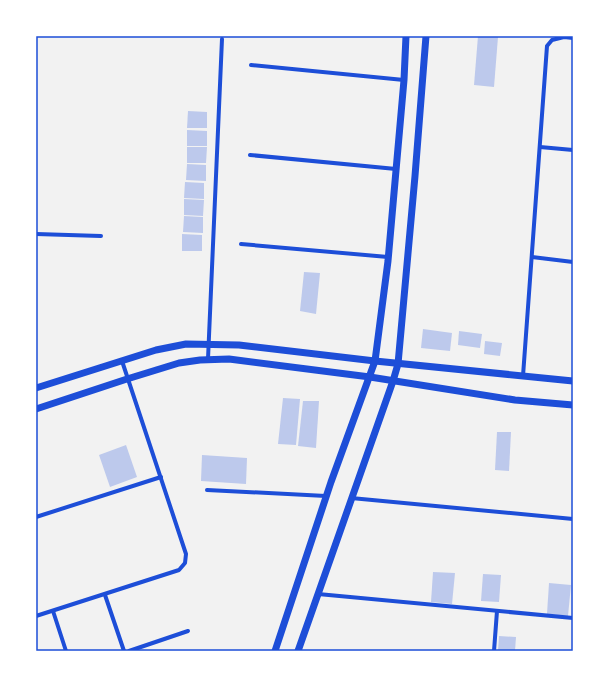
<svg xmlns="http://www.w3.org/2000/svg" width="609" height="687" font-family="'Exo 2',sans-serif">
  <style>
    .building { fill: #bdc9ec }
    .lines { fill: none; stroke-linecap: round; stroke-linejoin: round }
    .minor { stroke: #1d4ed8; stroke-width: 4 }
    .tertiary { stroke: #1d4ed8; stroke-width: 7 }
    .neatline { fill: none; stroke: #1d4ed8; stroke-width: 1.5 }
  </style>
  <rect width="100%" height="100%" fill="#f2f2f2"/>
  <g class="building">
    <path d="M478,36l20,1 -4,50 -20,-2z"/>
    <path d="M188,111l19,1v16h-20z"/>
    <path d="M187,130l20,1v15h-20z"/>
    <path d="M187,147h20l-1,16h-19z"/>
    <path d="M187,164l19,1v16l-20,-1z"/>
    <path d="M185,182l19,1v16l-20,-1z"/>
    <path d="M184,199l20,1 -1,16 -19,-1z"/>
    <path d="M184,216l19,1v16l-20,-1z"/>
    <path d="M182,234l20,1v16h-20z"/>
    <path d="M304,272l16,1 -4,41 -16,-3z"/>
    <path d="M423,329l29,4 -2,18 -29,-3z"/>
    <path d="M459,331l23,3 -2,14 -22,-3z"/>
    <path d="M485,341l17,2 -2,13 -16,-2z"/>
    <path d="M283,398l17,1 -4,46 -18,-1z"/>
    <path d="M303,401h16l-3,47 -18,-2z"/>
    <path d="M497,432h14l-2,39 -14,-1z"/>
    <path d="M126,445l11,32 -27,10 -11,-32z"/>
    <path d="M202,455l45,3 -1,26 -45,-3z"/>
    <path d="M433,572l22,1 -3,31 -21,-2z"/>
    <path d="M483,574l18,1 -2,27 -18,-1z"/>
    <path d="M549,583l22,2 -3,31 -21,-2z"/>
    <path d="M499,636l17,1 -1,14h-17z"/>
  </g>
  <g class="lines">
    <g class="minor">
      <path d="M251,65l153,15"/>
      <path d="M540,147l33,3"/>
      <path d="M250,155l146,14"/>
      <path d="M36,234l65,2"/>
      <path d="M241,244l147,13"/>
      <path d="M532,257l41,5"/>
      <path d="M208,359l14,-320"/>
      <path d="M523,376l24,-330 5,-6 12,-3 9,1"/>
      <path d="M207,490l119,6"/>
      <path d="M351,498l222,21"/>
      <path d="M36,517l125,-40"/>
      <path d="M318,594l255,24"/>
      <path d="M105,595l19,56"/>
      <path d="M53,611l13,40"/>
      <path d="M36,616l143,-46 6,-7 1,-9 -64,-193"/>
      <path d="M129,651l59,-20"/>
      <path d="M494,651l3,-40"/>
    </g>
    <g class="tertiary">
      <path d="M36,388l120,-38 30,-6 53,1 136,16 198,20"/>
      <path d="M36,409l91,-30 52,-16 21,-3 29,-1 141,18 145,23 58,5"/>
      <path d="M275,651l56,-169 44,-121 13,-100 16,-181 2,-44"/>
      <path d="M298,651l95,-270 5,-17 17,-188 11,-140"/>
    </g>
  </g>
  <rect width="609" height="687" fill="none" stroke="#ffffff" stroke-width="74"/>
  <rect x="37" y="37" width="535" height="613" class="neatline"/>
</svg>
